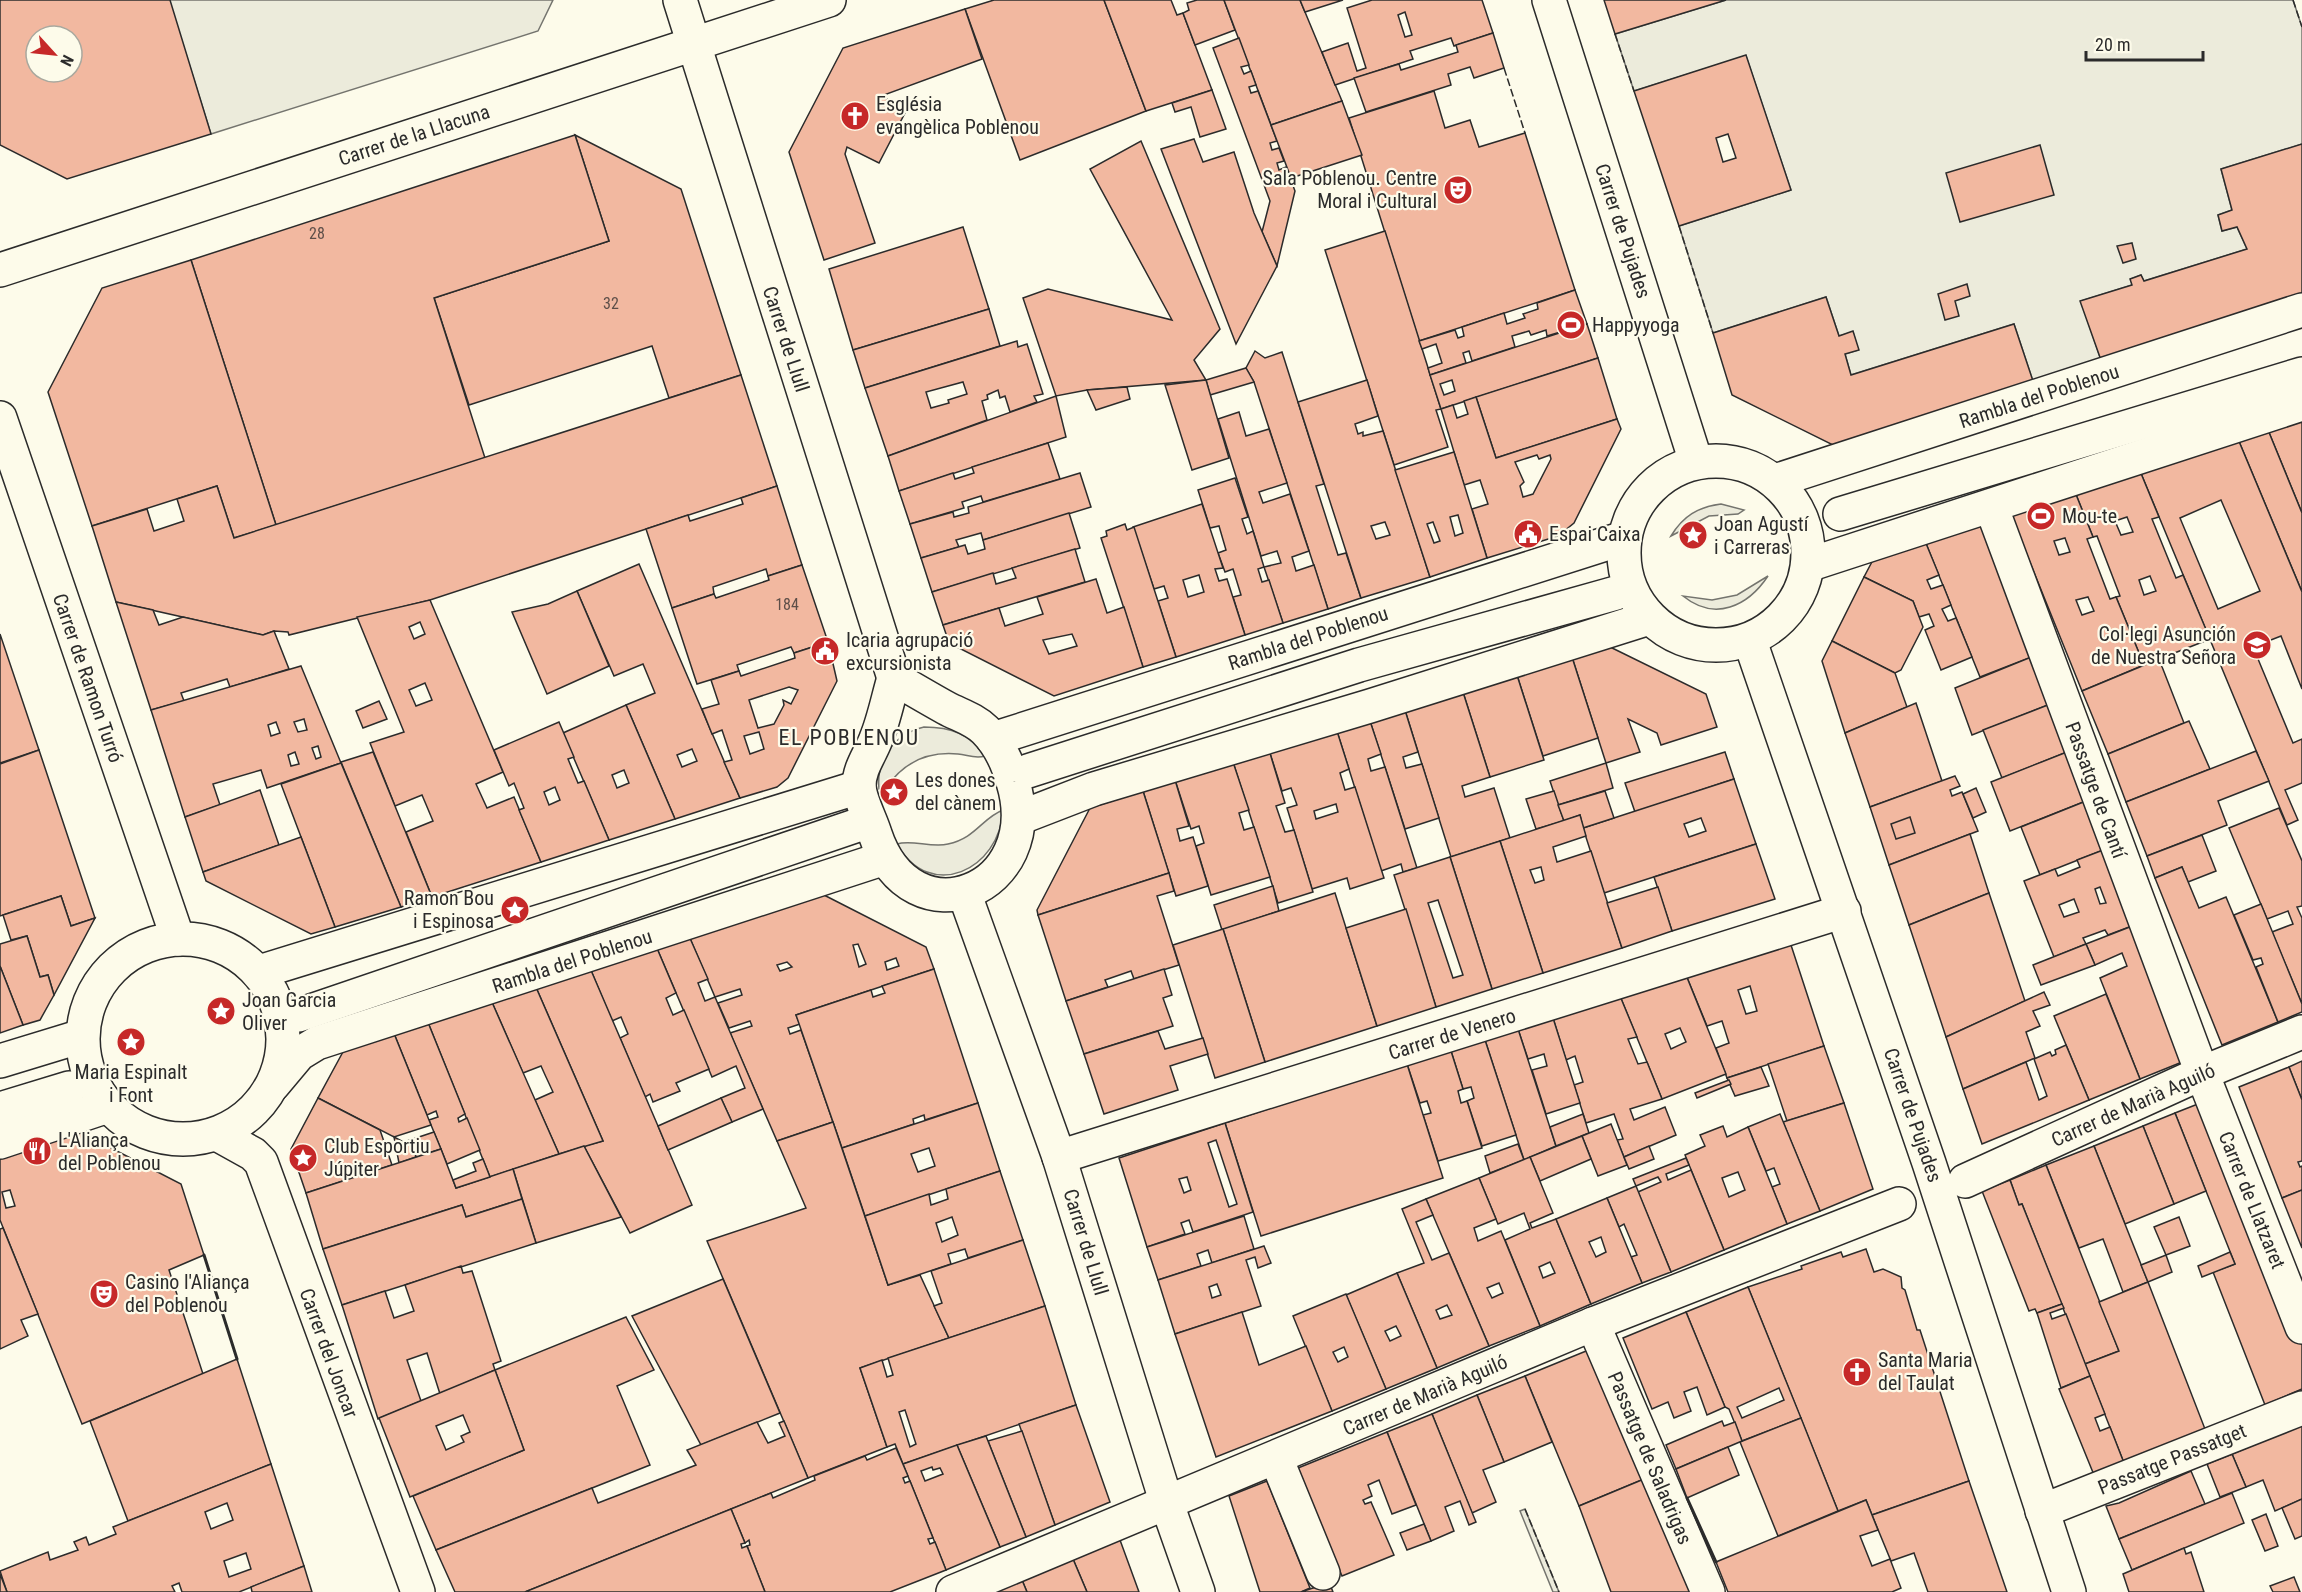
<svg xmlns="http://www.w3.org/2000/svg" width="2302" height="1592" font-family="'Roboto Condensed',sans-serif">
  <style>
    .green { fill: #ecebdb; stroke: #74746e; stroke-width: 1.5 }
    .building { fill: #f2b8a0; stroke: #2b2b2b; stroke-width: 1.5; fill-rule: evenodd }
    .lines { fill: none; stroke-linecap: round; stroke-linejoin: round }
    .street-casing { stroke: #2b2b2b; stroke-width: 36 }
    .secondary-casing { stroke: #2b2b2b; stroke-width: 36 }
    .street { stroke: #fdfbea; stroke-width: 33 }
    .secondary { stroke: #fdfbea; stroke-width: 33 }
    .fence { stroke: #2b2b2b; stroke-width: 1.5; stroke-dasharray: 8 3; stroke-linecap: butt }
    .wall { stroke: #2b2b2b; stroke-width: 3 }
    .labels { text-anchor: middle; stroke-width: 4.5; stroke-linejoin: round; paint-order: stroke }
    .number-label { font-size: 16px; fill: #5d4e48 }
    .poi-label { font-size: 20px; fill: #2b2b2b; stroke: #fdfbea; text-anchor: start }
    .street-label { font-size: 20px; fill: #2b2b2b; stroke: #fdfbea }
    .quarter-label { font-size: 22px; letter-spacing: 1.5px; fill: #2b2b2b; stroke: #fdfbea }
  </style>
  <rect width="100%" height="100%" fill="#fdfbea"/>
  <g class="green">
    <path d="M169,0h384l-15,31 -327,103z"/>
    <path d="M1726,0h567l9,27v117l-81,25 11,41 -14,5 4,16 15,-4 10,22 -103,32 -3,-6 -10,4 1,6 -51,16 21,62 -68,21 -20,-60 -163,51 -6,-21 13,-4 -5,-18 -14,4 -13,-39 -113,36 -34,-107 112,-36 -45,-134 -112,35 -19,-57z"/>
    <path d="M1721,504l23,6 -6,4 -29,2 -38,20c12,-20 27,-29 50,-32z"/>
    <path d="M1768,576c-20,30 -53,46 -85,20l29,4 25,-5z"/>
    <path d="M924,727c27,0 46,7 61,29 -10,3 -17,-1 -27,-2 -31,-3 -55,9 -72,34l-7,1c-3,-31 16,-55 45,-62z"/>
    <path d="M1003,810c-3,60 -73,93 -106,34 14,-5 34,4 51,0 28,-6 34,-26 55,-34z"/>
    <path d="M1525,1509l34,83h-6l-33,-81z"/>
  </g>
  <g class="building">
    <path d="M0,0h170l41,134 -144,45 -67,-34zM36,36h36v36h-36z"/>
    <path d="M994,0h110l42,111 -126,49 -55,-151z"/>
    <path d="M1104,0h67l6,15 6,-2 29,77 -66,21z"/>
    <path d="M1197,0h27l11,30 -40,15 -12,-32 6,-3 -2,-7z"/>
    <path d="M1224,0h76l42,101 -71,24z"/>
    <path d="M1300,0h43l-38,12z"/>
    <path d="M1372,0h110l11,33 -39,13 -3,-8 -41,13 3,8 -78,26 -13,-33 26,-9 9,28 9,-3 -19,-60zM1405,12l7,23 -7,2 -7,-22z"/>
    <path d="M1604,0h122l-111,34z"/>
    <path d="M965,9l17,50 -101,37 26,13 -28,54 -32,-16 -2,7 30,89 -51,17 -35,-108 54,-104z"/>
    <path d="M1493,33l11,35 -30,10 -4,-11 -22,7 3,11 -85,27 -12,-34 45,-14 2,6 57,-18 -2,-7z"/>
    <path d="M1239,38l10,27 -8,2 3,7 7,-3 5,14 -7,2 2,6 7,-2 19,50 -7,2 2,7 7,-2 5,13 -7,2 2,7 7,-3 9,24 -18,75 -15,-34 8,-31 -57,-153z"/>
    <path d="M1746,55l45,135 -112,36 -45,-135zM1728,134l8,24 -13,4 -7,-24z"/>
    <path d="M1212,90l14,39 -26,8 -9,-30 -16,5 -3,-9z"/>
    <path d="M1434,91l11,37 25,-8 9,27 46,-14 50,157 -156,51 -70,-223z"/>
    <path d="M1342,101l20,54 -71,23 -20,-53z"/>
    <path d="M575,135l106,54 60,186 -72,23 -17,-52 -183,59 -35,-107 175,-57z"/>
    <path d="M575,135l34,106 -175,57 51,160 -209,67 -85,-265z"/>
    <path d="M1194,139l9,23 31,-10 20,61 23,53 -41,78 -75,-195z"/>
    <path d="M1141,141l79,188 -26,31 12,20 -119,10 -31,6 -33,-98 25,-9 124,31 -82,-151z"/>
    <path d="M2302,144v154l-200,65 -22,-62 52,-16 -2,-6 11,-4 3,6 103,-32 -10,-22 -15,4 -4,-16 14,-5 -11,-41z"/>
    <path d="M2040,145l14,50 -94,27 -14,-49z"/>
    <path d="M963,227l26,82 -136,41 -24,-81z"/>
    <path d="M1385,231l56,178 -5,1 12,37 -54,18 -69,-215z"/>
    <path d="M2132,243l4,16 -13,4 -6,-17z"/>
    <path d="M191,260l85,265 -42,13 -17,-52 -125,40 -44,-134 54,-104z"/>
    <path d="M1967,284l3,12 -15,5 4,15 -14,4 -7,-26z"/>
    <path d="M1575,290l12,34 -40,12 -1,-6 -15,5 -2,-4 -17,5 3,11 -43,14 -3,-10 -6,2 3,10 -36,12 -2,-7 14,-5 -6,-19 -14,5 -3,-8 36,-11 3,8 6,-2 -2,-9 42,-14 3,11 18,-6 -2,-4 15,-5 -1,-6z"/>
    <path d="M1826,297l13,39 14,-5 6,19 -14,4 6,21 163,-51 20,60 -195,64 -107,-53 -19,-62z"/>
    <path d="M989,309l11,37 -135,42 -12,-38z"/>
    <path d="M1587,324l11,34 -157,51 -11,-34zM1452,380l3,11 -11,4 -4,-11z"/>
    <path d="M1017,341l1,6 9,-3 16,50 -9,2 3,6 -27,10 -5,-16 -5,2 -2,-8 -11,5 1,4 -6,2 5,19 -99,36 -23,-68zM963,382l4,12 -19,6 1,3 -18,5 -5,-16z"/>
    <path d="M1255,351l10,7 17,-6 42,132 -8,2 22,69 8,-2 15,45 -33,11 -74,-227 -8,-14z"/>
    <path d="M1598,358l19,61 -121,39 -20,-61z"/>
    <path d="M1246,368l8,14 -44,13 -4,-15z"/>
    <path d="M741,375l36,111 -347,114 -141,35 -1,-3 -14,-1 -11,4 -147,-33 -24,-76 55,-17 7,22 30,-10 -7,-22 40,-13 17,52z"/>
    <path d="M1206,380l23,78 -37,12 -27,-85z"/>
    <path d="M1367,380l11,36 -23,8 3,10 5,-2v4l20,-5 47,146 -69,21 -63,-196zM1385,522l5,13 -14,4 -5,-13z"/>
    <path d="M1127,387l3,12 -34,11 -9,-20z"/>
    <path d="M1056,396l10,41 -167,54 -11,-35z"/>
    <path d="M1476,397l20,61 121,-39 4,10 -47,94 -16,13 -71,22 -15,-49 16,-5 -8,-24 -16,5 -23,-76 12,-4 4,13 11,-4 -4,-13zM1537,455l2,4 11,-4 1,4 -18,35 -10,3 -3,-11 4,-4 -9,-20z"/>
    <path d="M1239,412l7,24 23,-7 18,54 -28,9 4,11 27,-9 19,57 -17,6 4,14 18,-6 14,44 -45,14 -19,-56 17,-4 -4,-12 -16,5 -43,-137z"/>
    <path d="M2302,419v94l-34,-83z"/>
    <path d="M2268,430l34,83v79l-64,-153z"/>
    <path d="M2238,439l64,153v97l-21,-53 -28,11 40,96 9,-4v44l-17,7 13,30 -11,5 -147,-354zM2221,500l39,91 -42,18 -38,-91z"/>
    <path d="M1048,443l12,36 -77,23 -2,-6 -19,6 2,6 -54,16 -11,-33 54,-18 2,6 19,-6 -2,-6z"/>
    <path d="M1454,452l33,106 -57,19 -35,-107zM1458,515l5,18 -8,3 -5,-19zM1433,522l7,19 -6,2 -7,-19z"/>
    <path d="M2140,471l19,46 -7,2 24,59 7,-3 27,64 -66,26 -28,-68 4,-1 -23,-60 -4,1 -18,-45zM2127,517l6,15 -12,3 -6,-14zM2150,576l6,15 -12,4 -5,-15z"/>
    <path d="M1080,473l11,34 -108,33 -2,-7 -25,7 3,7 -38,11 -11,-34 43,-12 1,5 15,-4 -1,-6z"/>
    <path d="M1235,478l13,39 -6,2 5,15 6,-3 11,36 -6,2 4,13 7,-2 14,43 -38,12 -12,-38 8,-2 -8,-26 -8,3 -7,-19 8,-3 -7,-24 -9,2 -12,-38z"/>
    <path d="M777,486l25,79 -34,11 -2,-7 -53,18 1,7 -42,14 -26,-79 42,-14 2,6 53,-17 -2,-6z"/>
    <path d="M2075,492l18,45 -6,2 23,60 6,-2 28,68 -62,26 -72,-178zM2065,538l5,14 -11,3 -5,-14zM2088,597l6,14 -12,4 -6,-15z"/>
    <path d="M1202,504l21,64 -8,1 4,12 8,-2 18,56 -69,22 -18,-56 10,-3 -4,-12 -10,3 -21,-62zM1199,575l5,17 -16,5 -5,-17z"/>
    <path d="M1069,513l11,35 -148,44 -11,-34 44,-13 3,9 17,-5 -2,-9z"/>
    <path d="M1981,523l53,133 -54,21 -55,-136z"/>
    <path d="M1125,524l2,6 7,-3 42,130 -33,10 -42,-129 6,-2 -1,-5z"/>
    <path d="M1925,541l14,34 -12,5 4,9 12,-4 8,20 -9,4 6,12 8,-3 16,39 -31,13 -16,-40 9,-4 -5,-12 -10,3 -6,-16 -49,-24 10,-19z"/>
    <path d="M1075,549l10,33 -142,43 -11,-33 61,-19 3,11 20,-6 -4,-10z"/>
    <path d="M639,564l101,234 -65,21 -49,-114 29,-12 -12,-29 -29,12 -37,-85zM692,749l5,12 -15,6 -5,-12z"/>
    <path d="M802,565l26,77 -34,11 -3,-6 -54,18 2,6 -42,13 -25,-76 42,-14 2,4 53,-18 -1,-4z"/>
    <path d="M1864,577l49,24 10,26 -22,43 -6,3 -63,-32z"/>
    <path d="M1096,579l11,34 17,-6 19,60 -89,29 -105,-53 -6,-18 56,-17 6,18 38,-12 -6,-17zM1072,634l5,12 -28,8 -6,-14z"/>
    <path d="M577,591l32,75 -62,28 -35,-82 36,-8z"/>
    <path d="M430,600l73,172 -27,12 11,24 27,-11 27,65 -109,35 -26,-65 27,-11 -11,-26 -27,11 -25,-63 34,-11 -47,-115zM420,622l5,12 -11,5 -5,-12zM425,683l7,17 -16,6 -7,-16z"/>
    <path d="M116,602l37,8 6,15 24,-8 80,18 11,-4 15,38 -59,18 -3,-8 -46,14 3,8 -33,9z"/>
    <path d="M0,634l39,116 -39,13z"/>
    <path d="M1832,641l63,32 12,34 -62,26 -23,-72z"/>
    <path d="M828,642l9,39 -49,97 -11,9 -37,11 -16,-36 8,-2 -10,-30 -10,4 -10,-25 17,-5 -8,-24 28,-9 2,5 54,-18 -1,-5zM789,687l9,3 -7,14 -8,-4 1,5 -10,19 -16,4 -9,-28zM759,732l5,17 -14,5 -6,-18z"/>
    <path d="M1604,644l102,50 11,33 -56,18 -4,-12 -29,-14 12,33 -34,11 -35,-109z"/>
    <path d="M1571,654l27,84 -55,18 -27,-84z"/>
    <path d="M2034,656l19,47 -81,32 -17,-47z"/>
    <path d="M2159,659l25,64 -76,31 -26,-63z"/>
    <path d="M301,666l40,97 -74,25 -6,-18 -48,14 7,21 -35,12 -34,-107zM304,719l3,11 -9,2 -4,-10zM276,722l4,11 -9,3 -3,-11zM318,746l3,11 -5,2 -4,-11zM295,752l4,12 -8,2 -3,-11z"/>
    <path d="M1516,672l28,88 -54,17 -28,-88z"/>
    <path d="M1462,689l28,88 -28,9 3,11 29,-9 16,50 -59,19 -47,-150z"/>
    <path d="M379,701l8,18 -24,9 -7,-17z"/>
    <path d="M1916,703l26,78 -72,26 -25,-74z"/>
    <path d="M2053,703l19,47 -70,28 -19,-48z"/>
    <path d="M626,705l49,114 -66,21 -46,-107zM624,770l5,13 -12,5 -5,-13z"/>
    <path d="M1404,707l14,45 -15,5 3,11 16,-4 17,54 -34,11 -36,-111z"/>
    <path d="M1369,718l12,36 -13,5 3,12 14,-4 32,101 -14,4 -2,-8 -20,7 -45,-143z"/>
    <path d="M2189,721l21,48 -84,33 -18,-48z"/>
    <path d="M559,722l15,35 -6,2 10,24 6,-2 25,59 -68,22 -22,-52 5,-2 -10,-25 -5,3 -15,-36zM555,787l5,13 -11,5 -5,-13z"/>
    <path d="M1336,728l13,41 -9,4 5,17 10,-3 29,91 -34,11 -3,-11 -35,11 -25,-81 10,-3 -6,-17 -9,3 -13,-41zM1336,804l2,8 -22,7 -2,-8z"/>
    <path d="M39,750l56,168 -24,8 -10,-30 -61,20v-152z"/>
    <path d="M1269,750l16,53 -9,3 9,26 9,-2 19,62 -35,11 -45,-141z"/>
    <path d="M2072,750l19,49 -81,32 -19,-49z"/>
    <path d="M2256,751l13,30 -51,20 9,24 -80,31 -21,-54z"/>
    <path d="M373,752l59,145 -31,10 -60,-145z"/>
    <path d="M1725,752l9,27 -99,33 -10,-29z"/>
    <path d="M1233,762l16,48 -10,3 5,17 10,-3 16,50 -59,18 -15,-49 8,-3 -5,-17 -8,3 -16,-49z"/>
    <path d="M341,763l60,144 -66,20 -54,-143z"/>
    <path d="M1606,763l7,25 -55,17 -8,-24z"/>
    <path d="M1955,776l5,10 -10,4 2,6 10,-4 16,39 -89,34 -19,-58z"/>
    <path d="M1734,779l22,65 -152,49 -21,-65zM1701,818l5,13 -17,6 -5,-13z"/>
    <path d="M1175,780l14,46 -12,3 3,12 13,-4 15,49 -32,10 -33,-105z"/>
    <path d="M1976,788l10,24 -13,6 -10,-24z"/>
    <path d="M260,790l19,55 -76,27 -18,-55z"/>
    <path d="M1143,791l26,82 -131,42 -1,-5 53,-102z"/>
    <path d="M1554,791l10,30 -28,8 -10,-30z"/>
    <path d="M1605,791l9,27 -31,10 -3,-13 -16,6 -6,-16z"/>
    <path d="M2091,799l20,48 -71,28 -19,-48z"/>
    <path d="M2279,808l23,53v45l-5,1 5,11v86l-30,-72 21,-8 -5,-13 -21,8 -38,-91z"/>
    <path d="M1580,815l6,21 -33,11 4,15 34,-11 31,97 -79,25 -43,-132zM1541,867l3,13 -9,3 -5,-13z"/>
    <path d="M1910,817l5,16 -19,6 -5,-15z"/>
    <path d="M1970,834l19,59 -80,32 -20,-60z"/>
    <path d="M2202,835l14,36 -28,11 -6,-15 -27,11 -8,-22z"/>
    <path d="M301,837l34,90 -24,7 -105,-53 -3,-9z"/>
    <path d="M1500,841l43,132 -51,16 -42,-132z"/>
    <path d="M1756,844l19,55 -103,32 -18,-54z"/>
    <path d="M2111,847l29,76 -32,12 -3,-5 -22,8 3,6 -32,13 -30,-76 31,-12 3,7 22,-9 -3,-7zM2100,887l6,16 -6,1 -5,-15zM2074,899l5,13 -15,5 -5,-12z"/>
    <path d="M1450,857l42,132 -56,18 -42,-132zM1438,900l25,75 -10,3 -25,-75z"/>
    <path d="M2182,867l17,41 27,-11 52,125 -56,23 -67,-167z"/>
    <path d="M1169,873l5,18 -17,5 22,69 -45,14 -3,-8 -26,9 3,7 -42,14 -28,-86z"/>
    <path d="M1273,886l6,25 -57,19 -8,-25z"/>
    <path d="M1658,887l14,44 -50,17 -15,-45z"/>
    <path d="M1335,893l42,133 -112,36 -42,-133z"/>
    <path d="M1989,893l36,108 -79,36 -37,-112z"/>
    <path d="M822,894l104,53 8,22 -138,46 4,9 -12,4 2,6 11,-4 32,92 -56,19 -47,-108 22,-7 -2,-5 -21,7 -11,-25 24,-8 -2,-6 -25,8 -26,-61zM858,944l8,20 -7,3 -6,-22zM896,958l3,8 -12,4 -2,-8zM787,962l5,5 -12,4 -3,-6z"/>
    <path d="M61,896l10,30 24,-8 -41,77 -6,-20 -8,2 -13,-41 -16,4 -8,-25z"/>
    <path d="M2261,904l41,100v8l-24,10 -22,-55 7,-3 -2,-6 -8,2 -19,-45z"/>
    <path d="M1406,909l30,98 -59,19 -31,-98z"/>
    <path d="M2140,923l52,135 -52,21 -40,-101 27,-12 -5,-13 -27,12 -9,-21z"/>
    <path d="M1223,929l42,133 -50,16 -42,-133z"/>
    <path d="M27,936l13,41 8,-2 6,20 -14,25 -17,5 -23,-59v-22z"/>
    <path d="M689,936l19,43 -10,4 7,18 10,-4 48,112 -31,13 -11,-24 24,-10 -9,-22 -24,11 -56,-131z"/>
    <path d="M1790,942l34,104 -97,32 -11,-30 13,-5 -7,-22 -15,5 -21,-51zM1750,986l7,25 -11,3 -8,-24z"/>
    <path d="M2086,944l9,21 -54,20 -8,-20z"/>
    <path d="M656,946l20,47 -10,5 7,17 11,-5 25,59 -33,14 4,8 -27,11 -3,-8 -5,3 -25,-59 8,-4 -7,-17 -9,4 -22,-53z"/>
    <path d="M0,966l23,59 -23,8z"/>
    <path d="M590,968l102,237 -62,28 -46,-87 19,-5 -68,-156z"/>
    <path d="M934,969l44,134 -53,17 -1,-5 -11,4 1,5 -72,24 -46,-133 75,-25 2,7 12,-4 -3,-7z"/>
    <path d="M1164,969l8,26 -9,3 10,28 -89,28 -18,-53z"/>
    <path d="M1686,975l40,99 -64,25 -42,-103zM1680,1028l6,14 -15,7 -6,-15z"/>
    <path d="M535,985l68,156 -44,13 -24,-54 18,-8 -7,-15 -5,-11 -18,7 -32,-73z"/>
    <path d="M2044,992l6,13 -17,6 7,15 -14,6 9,26 -72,31 -17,-52z"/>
    <path d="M2106,994l34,85 -51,21 -35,-84z"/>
    <path d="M1620,996l17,41 -9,2 10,25 9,-2 15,37 -32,10 4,11 31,-13 11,28 -52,22 -7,-17 6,-1 -9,-25 -28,9 -12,-38 9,-3 -8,-26 -9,4 -13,-42z"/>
    <path d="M491,1000l68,154 -69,23 -63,-157z"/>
    <path d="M1553,1018l27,85 -34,11 -14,-44 15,-4 -3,-12 -16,5 -10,-30z"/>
    <path d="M427,1020l38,94 -7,4 1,4 8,-4 13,32 -33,14 -18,-44 9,-3 -2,-6 -9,4 -34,-84z"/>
    <path d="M1518,1029l38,117 -32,14 -39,-120z"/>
    <path d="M393,1031l38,94 -37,12 -76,-39 26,-48z"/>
    <path d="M1158,1031l7,18 38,-11 5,16 -38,12 8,24 -74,24 -20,-60z"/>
    <path d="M1485,1040l31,95 -34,11 -15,-45 7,-3 -3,-11 -8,2 -12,-38z"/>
    <path d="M2066,1045l23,55 -107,44 -19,-55 63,-27 13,38 8,-4 -13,-37 16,-7 2,4 4,-2 -1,-4z"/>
    <path d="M1824,1046l20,57 -57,18 -19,-57z"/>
    <path d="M1451,1051l12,38 -5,2 3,12 6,-2 15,47 -44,13 -15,-46 8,-2 -4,-12 -7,2 -13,-39z"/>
    <path d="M2302,1061v39l-13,-33z"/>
    <path d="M1407,1064l36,114 -182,58 -36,-113z"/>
    <path d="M1761,1067l8,19 -34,10 -8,-18z"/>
    <path d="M2289,1067l13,33v61l-4,1 2,5 2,-1v24l-20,8 -43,-111z"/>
    <path d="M1729,1080l2,4 -34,14 -2,-5z"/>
    <path d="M318,1098l62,32 12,35 -86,28 -15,-44z"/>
    <path d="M721,1098l11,24 -64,28 -10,-24z"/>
    <path d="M2208,1100l94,241v48l-37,16 -52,-133 22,-8 -60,-151z"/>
    <path d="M978,1103l22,68 -135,45 -23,-68zM929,1148l6,18 -17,6 -7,-18z"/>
    <path d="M1844,1103l29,86 -53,22 -37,-89z"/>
    <path d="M2175,1113l31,78 -32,13 -31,-78z"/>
    <path d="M1583,1114l6,19 -33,13 -6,-19z"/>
    <path d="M1780,1114l40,97 -33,13 -15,-37 8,-3 -6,-16 -8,3 -18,-44z"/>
    <path d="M833,1122l55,163 32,-10 29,63 -89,30 27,79 -79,31 -101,-237 99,-33 -29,-67z"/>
    <path d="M1225,1123l28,89 -60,20 -4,-12 -8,3 4,11 -38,13 -28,-89zM1216,1140l21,64 -8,3 -21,-64zM1187,1177l4,13 -7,3 -5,-14z"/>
    <path d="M1611,1124l16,41 -29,11 -16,-40z"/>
    <path d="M1723,1126l4,11 21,-10 39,97 -63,26 -39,-95 20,-9 -5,-11zM1738,1172l7,18 -16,7 -7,-19z"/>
    <path d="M2143,1126l31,78 -49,20 -31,-78z"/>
    <path d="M78,1131l103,53 23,71 -35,15 34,104 -121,50 -82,-204v-64zM10,1190l5,16 -9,2 -4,-16z"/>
    <path d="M434,1132l7,17 -25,8 -3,-10 -9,-5z"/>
    <path d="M1582,1136l9,23 -51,22 -10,-24z"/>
    <path d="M394,1137l19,10 3,10 -17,6z"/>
    <path d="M1518,1144l6,16 -34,13 -5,-17z"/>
    <path d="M584,1146l37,71 -85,26 -23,-74z"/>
    <path d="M1649,1146l5,13 -25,10 -5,-12z"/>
    <path d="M2094,1146l54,136 -25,10 -20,-53 -24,9 -33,-83z"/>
    <path d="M441,1149l15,39 57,-19 9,30 -56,18 -4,-12 -139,44 -17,-56z"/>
    <path d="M1530,1157l23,56 -23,10 2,5 24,-9 35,85 -51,22 -35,-86 25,-11 -6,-16 -26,11 -19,-46zM1550,1262l5,11 -12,5 -4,-11z"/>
    <path d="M1686,1158l3,7 -23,9 2,6 23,-10 33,80 -53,22 -33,-80 23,-10 -3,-5 -22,9 -3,-7z"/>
    <path d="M483,1159l7,18 -34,11 -3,-8 23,-9 -3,-8z"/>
    <path d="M2046,1165l73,186 -34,13 -63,-160 -3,1 -9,-25z"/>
    <path d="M1000,1171l23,69 -55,18 -3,-9 -17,5 3,10 -63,21 -23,-69 64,-22 2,11 3,-1 14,-5 -2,-10zM952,1217l6,18 -16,7 -6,-19z"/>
    <path d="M1479,1178l17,41 -22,9 4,13 23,-10 39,95 -51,20 -63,-147zM1499,1283l4,10 -11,5 -5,-10z"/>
    <path d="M2010,1180l9,25 3,-1 40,100 -25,9 -2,-4 -6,2 -47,-120z"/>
    <path d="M1636,1186l35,86 -29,11 -11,-26 6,-2 -13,-31 -5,3 -12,-29z"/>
    <path d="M2302,1190v58l-20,-50z"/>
    <path d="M1607,1198l35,85 -51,21 -35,-85zM1601,1237l5,15 -10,5 -7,-15z"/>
    <path d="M522,1199l14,44 -194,62 -19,-56 139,-44 4,12z"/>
    <path d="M1426,1199l7,16 -17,7 16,38 17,-7 40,93 -52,22 -40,-95 27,-10 -22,-54zM1447,1305l5,10 -12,4 -4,-9z"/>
    <path d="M1244,1216l10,33 -42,14 -4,-13 -11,4 4,12 -43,14 -11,-33z"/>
    <path d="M2179,1217l11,29 -24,9 -12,-28z"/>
    <path d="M3,1228l35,86 -17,6 7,16 -28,13v-120z"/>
    <path d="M1023,1240l22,66 -96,32 -15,-32 8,-3 -11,-32z"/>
    <path d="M1264,1246l7,17 -13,5 -3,-11 -9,3 15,46 -86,28 -17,-54zM1217,1284l4,11 -9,3 -3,-11z"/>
    <path d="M1866,1249l8,23 9,-3 18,8 1,11 3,2 12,40h3l49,151 -97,34 -6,-15 -28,11 -90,-224 54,-18 -1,-3 40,-14 2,5z"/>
    <path d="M2230,1252l5,12 -33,13 -4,-11z"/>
    <path d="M2166,1255l6,17 -24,10 -7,-17z"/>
    <path d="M461,1266l2,7 9,-2 29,90 -8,3 2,6 -55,24 -13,-41 -20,7 14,41 -43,18 -36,-114 43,-14 9,27 20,-7 -9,-26z"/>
    <path d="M1397,1273l40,95 -51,21 -40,-94zM1396,1326l5,10 -11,5 -5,-10z"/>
    <path d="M723,1279l57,134 -79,32 -69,-129z"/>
    <path d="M2148,1282l57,147 -81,34 -39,-99 34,-13 -20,-49z"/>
    <path d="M1748,1287l53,131 -59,23 -13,-32 -4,-2 -39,-95zM1779,1388l5,12 -42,18 -5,-11z"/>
    <path d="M1346,1294l40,95 -54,22 -39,-95zM1344,1347l4,10 -10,5 -5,-10z"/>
    <path d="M2062,1304l2,4 -14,5 2,6 14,-5 24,62 -29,12 -24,-75z"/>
    <path d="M1045,1306l31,99 -173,59 -8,-20 -8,3 -27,-79 22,-8 5,17 6,-2 -5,-17zM905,1410l11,34 -6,3 -11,-35z"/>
    <path d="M1242,1312l17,53 47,-19 26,65 -116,46 -41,-123z"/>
    <path d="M1686,1312l39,95 -18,8 -10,-28 -13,5 7,19 -17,7 -6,-16 -16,7 -29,-71z"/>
    <path d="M626,1317l28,53 -37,16 33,79 -214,85 -23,-54 111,-46 -29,-80z"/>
    <path d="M1591,1349l53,130 -65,27 -54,-130z"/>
    <path d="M237,1359l34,105 -143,57 -38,-100z"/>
    <path d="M495,1370l29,80 -114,47 -31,-79zM463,1415l7,17 -9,4 3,6 -18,8 -10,-24z"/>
    <path d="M1525,1376l27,66 -48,20 -27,-67z"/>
    <path d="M2090,1376l15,38 -10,4 5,13 10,-4 14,36 -30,12 -35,-86z"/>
    <path d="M1477,1395l27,67 -21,8 13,32 -24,11 -40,-99z"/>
    <path d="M1076,1405l34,97 -55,23 -36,-101z"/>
    <path d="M1432,1414l44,108 -7,3 -9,-24 -15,6 9,24 -23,10 -44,-109z"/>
    <path d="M1801,1418l37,93 -60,25 -38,-94z"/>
    <path d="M784,1421l24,57 -283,114h-70l-19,-42 156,-62 6,15 98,-38 -9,-15 70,-28 11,21 17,-7 -6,-13z"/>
    <path d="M1722,1421l2,5 11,-4 7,19 -66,28 -10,-24z"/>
    <path d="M2302,1425v74l-27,12 -12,-31 -17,7 -14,-33z"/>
    <path d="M1022,1431l33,94 -29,12 -38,-96z"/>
    <path d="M1387,1432l29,73 -24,9 -13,-34 -11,5 4,11 -9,4 2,4 6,-2 23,53 -52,21 -44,-108z"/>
    <path d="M986,1436l40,101 -26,10 -43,-102z"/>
    <path d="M957,1445l43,102 -54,23 -43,-106zM932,1467l1,3 7,-2 3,6 -18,7 -4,-10z"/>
    <path d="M1728,1447l11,28 -52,23 -11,-29z"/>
    <path d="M896,1448l12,28 -5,2 2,5 5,-2 23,57 -5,1 2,5 5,-2 11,28 -56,22h-125l-18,-46 3,-1 -1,-5 -4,3 -14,-34 40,-16 2,5 42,-18 -1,-4 51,-20 2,4z"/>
    <path d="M2232,1454l14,33 -26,10 -13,-33z"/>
    <path d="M271,1464l33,102 -65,26h-57l-3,-9 -7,3 3,6h-168l-7,-21 48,-19 2,8 28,-10 -4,-8 12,-5 3,8 27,-11 -3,-7zM227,1503l6,17 -22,9 -6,-17zM246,1553l5,16 -22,8 -5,-16z"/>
    <path d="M2191,1471l14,33 -86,35 -13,-33 13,-3z"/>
    <path d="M1644,1479l47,113h-80l-32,-86z"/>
    <path d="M1267,1481l43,107 -9,4h-41l-31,-96z"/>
    <path d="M1969,1481l38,111h-79l-14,-39 -23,8 -19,-46z"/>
    <path d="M2232,1493l12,30 -112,47 -13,-31z"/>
    <path d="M2302,1499v37l-7,3 -13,-31z"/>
    <path d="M1866,1500l12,30 -18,6 12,30 18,-7 11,29 -9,4h-164l-12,-30z"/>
    <path d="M731,1509l14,34 -4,1 1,4 5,-2 18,46h-240z"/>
    <path d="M2266,1514l12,32 -13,5 -13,-31z"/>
    <path d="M1424,1524l7,17 -24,9 -7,-17z"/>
    <path d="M1120,1540l19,52h-52l-14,-33z"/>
    <path d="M2184,1548l2,6 5,-2 13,40h-75l-6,-18z"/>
    <path d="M1073,1559l14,33h-60l-5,-12z"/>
    <path d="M304,1566l8,26h-60l-1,-5z"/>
    <path d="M0,1574l7,18h-7z"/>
    <path d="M2294,1577l6,15h-27l-3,-6z"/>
    <path d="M1022,1580l5,12h-34z"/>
    <path d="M1329,1582l4,10h-32l15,-5z"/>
  </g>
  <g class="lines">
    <g class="street-casing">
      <g id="street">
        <path d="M1549,0l147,462"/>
        <path d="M0,418l178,521"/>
        <circle cx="1716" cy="553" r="92"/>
        <path d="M1775,481l527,-171"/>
        <path d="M1991,506l211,567 100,254"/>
        <path d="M1840,514l462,-140"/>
        <path d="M1808,565l494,-161"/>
        <path d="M1750,641l179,522 140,429"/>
        <path d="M993,739l631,-201"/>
        <path d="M1028,771l331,-106 257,-72"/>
        <path d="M1019,818l75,-29 276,-83 279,-88"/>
        <circle cx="183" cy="1039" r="100"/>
        <path d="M259,972l600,-185"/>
        <path d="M299,1015l556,-189"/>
        <path d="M0,1061l82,-25"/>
        <path d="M273,1085l26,-31 18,-11 568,-185"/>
        <path d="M0,1109l69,-21"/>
        <path d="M217,1134l36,20 8,8 157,430"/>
        <path d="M0,1142l108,-36"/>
        <path d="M1059,1157l785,-246"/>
        <path d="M1965,1181l237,-108 100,-41"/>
        <path d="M1593,1324l115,268"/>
        <path d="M1276,1458l47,115"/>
        <path d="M2042,1511l260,-103"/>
        <path d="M953,1592l640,-268 306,-120"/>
      </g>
    </g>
    <g class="secondary-casing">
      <g id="secondary">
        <path d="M680,0l214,678"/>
        <path d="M0,270l829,-270"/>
        <path d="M894,678c17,10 34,20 52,30 13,7 28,11 39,22 14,14 23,34 28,52 33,108 -101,163 -138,52 -4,-14 -15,-33 -16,-48 0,-18 11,-31 17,-47 8,-19 12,-41 18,-61z"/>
        <path d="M965,895l94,262 108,347 31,88"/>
      </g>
    </g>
    <use href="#street" class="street"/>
    <use href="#secondary" class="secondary"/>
    <g class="fence">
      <path d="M2293,0l9,27"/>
      <path d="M1615,34l19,57"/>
      <path d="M1504,68l21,65"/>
      <path d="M1679,226l34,107"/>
      <path d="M1525,1509l34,83"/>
    </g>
    <g class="wall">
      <path d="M204,1255l33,104"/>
      <path d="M1687,1498l29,64"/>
    </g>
  </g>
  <defs>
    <g id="church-disc" transform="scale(1.5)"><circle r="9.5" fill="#c62828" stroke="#fdfbea"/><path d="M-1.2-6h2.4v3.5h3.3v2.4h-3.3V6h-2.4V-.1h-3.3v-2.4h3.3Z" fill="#fff"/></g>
    <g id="theatre-disc" transform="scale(1.5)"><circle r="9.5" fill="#c62828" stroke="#fdfbea"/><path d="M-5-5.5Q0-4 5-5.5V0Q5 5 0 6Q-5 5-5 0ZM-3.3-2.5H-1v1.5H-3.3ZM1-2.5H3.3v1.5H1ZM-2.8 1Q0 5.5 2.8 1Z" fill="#fff"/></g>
    <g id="stadium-disc" transform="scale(1.5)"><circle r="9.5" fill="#c62828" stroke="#fdfbea"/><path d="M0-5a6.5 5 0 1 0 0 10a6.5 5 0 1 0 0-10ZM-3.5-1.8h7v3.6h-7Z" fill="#fff"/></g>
    <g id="civic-disc" transform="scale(1.5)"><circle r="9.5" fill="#c62828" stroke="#fdfbea"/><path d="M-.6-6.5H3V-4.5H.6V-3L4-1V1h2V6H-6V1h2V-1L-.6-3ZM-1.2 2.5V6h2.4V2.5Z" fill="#fff"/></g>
    <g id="sight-disc" transform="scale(1.5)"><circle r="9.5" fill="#c62828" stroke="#fdfbea"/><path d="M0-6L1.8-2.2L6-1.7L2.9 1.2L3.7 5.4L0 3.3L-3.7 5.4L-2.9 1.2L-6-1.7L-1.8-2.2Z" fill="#fff"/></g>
    <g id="school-disc" transform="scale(1.5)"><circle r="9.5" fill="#c62828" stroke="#fdfbea"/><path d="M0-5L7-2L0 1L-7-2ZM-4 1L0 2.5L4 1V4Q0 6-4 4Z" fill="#fff"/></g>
    <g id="restaurant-disc" transform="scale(1.5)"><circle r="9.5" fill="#c62828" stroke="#fdfbea"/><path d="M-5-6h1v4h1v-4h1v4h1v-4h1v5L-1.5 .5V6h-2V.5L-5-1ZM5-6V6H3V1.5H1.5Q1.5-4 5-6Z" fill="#fff"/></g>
  </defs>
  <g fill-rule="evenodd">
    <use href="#church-disc" x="855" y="116"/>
    <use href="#theatre-disc" x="1458" y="190"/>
    <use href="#stadium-disc" x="1571" y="325"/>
    <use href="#stadium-disc" x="2041" y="516"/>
    <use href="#civic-disc" x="1528" y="534"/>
    <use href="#sight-disc" x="1693" y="535"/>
    <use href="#school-disc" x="2257" y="645"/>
    <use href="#civic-disc" x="825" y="651"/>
    <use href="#sight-disc" x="894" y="792"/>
    <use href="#sight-disc" x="515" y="910"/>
    <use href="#sight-disc" x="221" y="1011"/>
    <use href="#sight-disc" x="131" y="1042"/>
    <use href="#restaurant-disc" x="37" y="1151"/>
    <use href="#sight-disc" x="303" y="1158"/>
    <use href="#theatre-disc" x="104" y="1294"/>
    <use href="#church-disc" x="1857" y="1372"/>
  </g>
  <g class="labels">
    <g class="number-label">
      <text x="317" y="239">28</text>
      <text x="611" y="309">32</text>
      <text x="787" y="610">184</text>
    </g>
    <g class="poi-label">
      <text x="876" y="111">Església<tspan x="876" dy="23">evangèlica Poblenou</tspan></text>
      <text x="1437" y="185" text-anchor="end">Sala Poblenou. Centre<tspan x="1437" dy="23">Moral i Cultural</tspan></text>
      <text x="1592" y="332">Happyyoga</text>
      <text x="2062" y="523">Mou-te</text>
      <text x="1714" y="531">Joan Agustí<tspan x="1714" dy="23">i Carreras</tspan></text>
      <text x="1549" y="541">Espai Caixa</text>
      <text x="2236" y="641" text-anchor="end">Col·legi Asunción<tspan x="2236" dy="23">de Nuestra Señora</tspan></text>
      <text x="846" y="647">Icaria agrupació<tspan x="846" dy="23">excursionista</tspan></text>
      <text x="915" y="787">Les dones<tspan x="915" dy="23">del cànem</tspan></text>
      <text x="494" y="905" text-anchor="end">Ramon Bou<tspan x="494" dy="23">i Espinosa</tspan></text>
      <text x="242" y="1007">Joan Garcia<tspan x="242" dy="23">Oliver</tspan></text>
      <text x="131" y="1079" text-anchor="middle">Maria Espinalt<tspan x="131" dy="23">i Font</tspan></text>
      <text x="58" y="1147">L'Aliança<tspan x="58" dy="23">del Poblenou</tspan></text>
      <text x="324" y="1153">Club Esportiu<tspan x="324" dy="23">Júpiter</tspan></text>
      <text x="125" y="1289">Casino l'Aliança<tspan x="125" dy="23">del Poblenou</tspan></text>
      <text x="1878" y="1367">Santa Maria<tspan x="1878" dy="23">del Taulat</tspan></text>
    </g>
    <g class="street-label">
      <text transform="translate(414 135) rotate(-18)" y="7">Carrer de la Llacuna</text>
      <text transform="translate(1623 231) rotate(72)" y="7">Carrer de Pujades</text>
      <text transform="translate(786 339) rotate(72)" y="7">Carrer de Llull</text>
      <text transform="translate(2039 396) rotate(-18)" y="7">Rambla del Poblenou</text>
      <text transform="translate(1308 638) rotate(-18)" y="7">Rambla del Poblenou</text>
      <text transform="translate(88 678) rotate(71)" y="7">Carrer de Ramon Turró</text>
      <text transform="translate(2096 790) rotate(70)" y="7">Passatge de Cantí</text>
      <text transform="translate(572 961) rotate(-18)" y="7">Rambla del Poblenou</text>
      <text transform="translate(1452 1034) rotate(-17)" y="7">Carrer de Venero</text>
      <text transform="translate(2133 1105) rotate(-24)" y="7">Carrer de Marià Aguiló</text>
      <text transform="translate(1913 1115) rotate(71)" y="7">Carrer de Pujades</text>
      <text transform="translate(2252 1200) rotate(68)" y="7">Carrer de Llatzaret</text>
      <text transform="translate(1086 1242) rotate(73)" y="7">Carrer de Llull</text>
      <text transform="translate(329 1353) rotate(70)" y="7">Carrer del Joncar</text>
      <text transform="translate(1425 1395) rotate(-23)" y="7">Carrer de Marià Aguiló</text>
      <text transform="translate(1650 1458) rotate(67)" y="7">Passatge de Saladrigas</text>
      <text transform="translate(2172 1459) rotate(-22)" y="7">Passatge Passatget</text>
    </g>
    <g class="quarter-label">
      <text x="849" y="745">EL POBLENOU</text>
    </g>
  </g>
  <g transform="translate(54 54) rotate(117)"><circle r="28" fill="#fdfbea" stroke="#a9a89e" stroke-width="1.5"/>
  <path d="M0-4.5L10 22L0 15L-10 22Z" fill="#c62828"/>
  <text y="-9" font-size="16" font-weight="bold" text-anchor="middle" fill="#2b2b2b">N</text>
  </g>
  <path d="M2086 51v9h117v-9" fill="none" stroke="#2b2b2b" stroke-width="3"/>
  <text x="2095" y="51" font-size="18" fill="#2b2b2b" stroke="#fdfbea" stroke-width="4.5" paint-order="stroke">20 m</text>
</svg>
